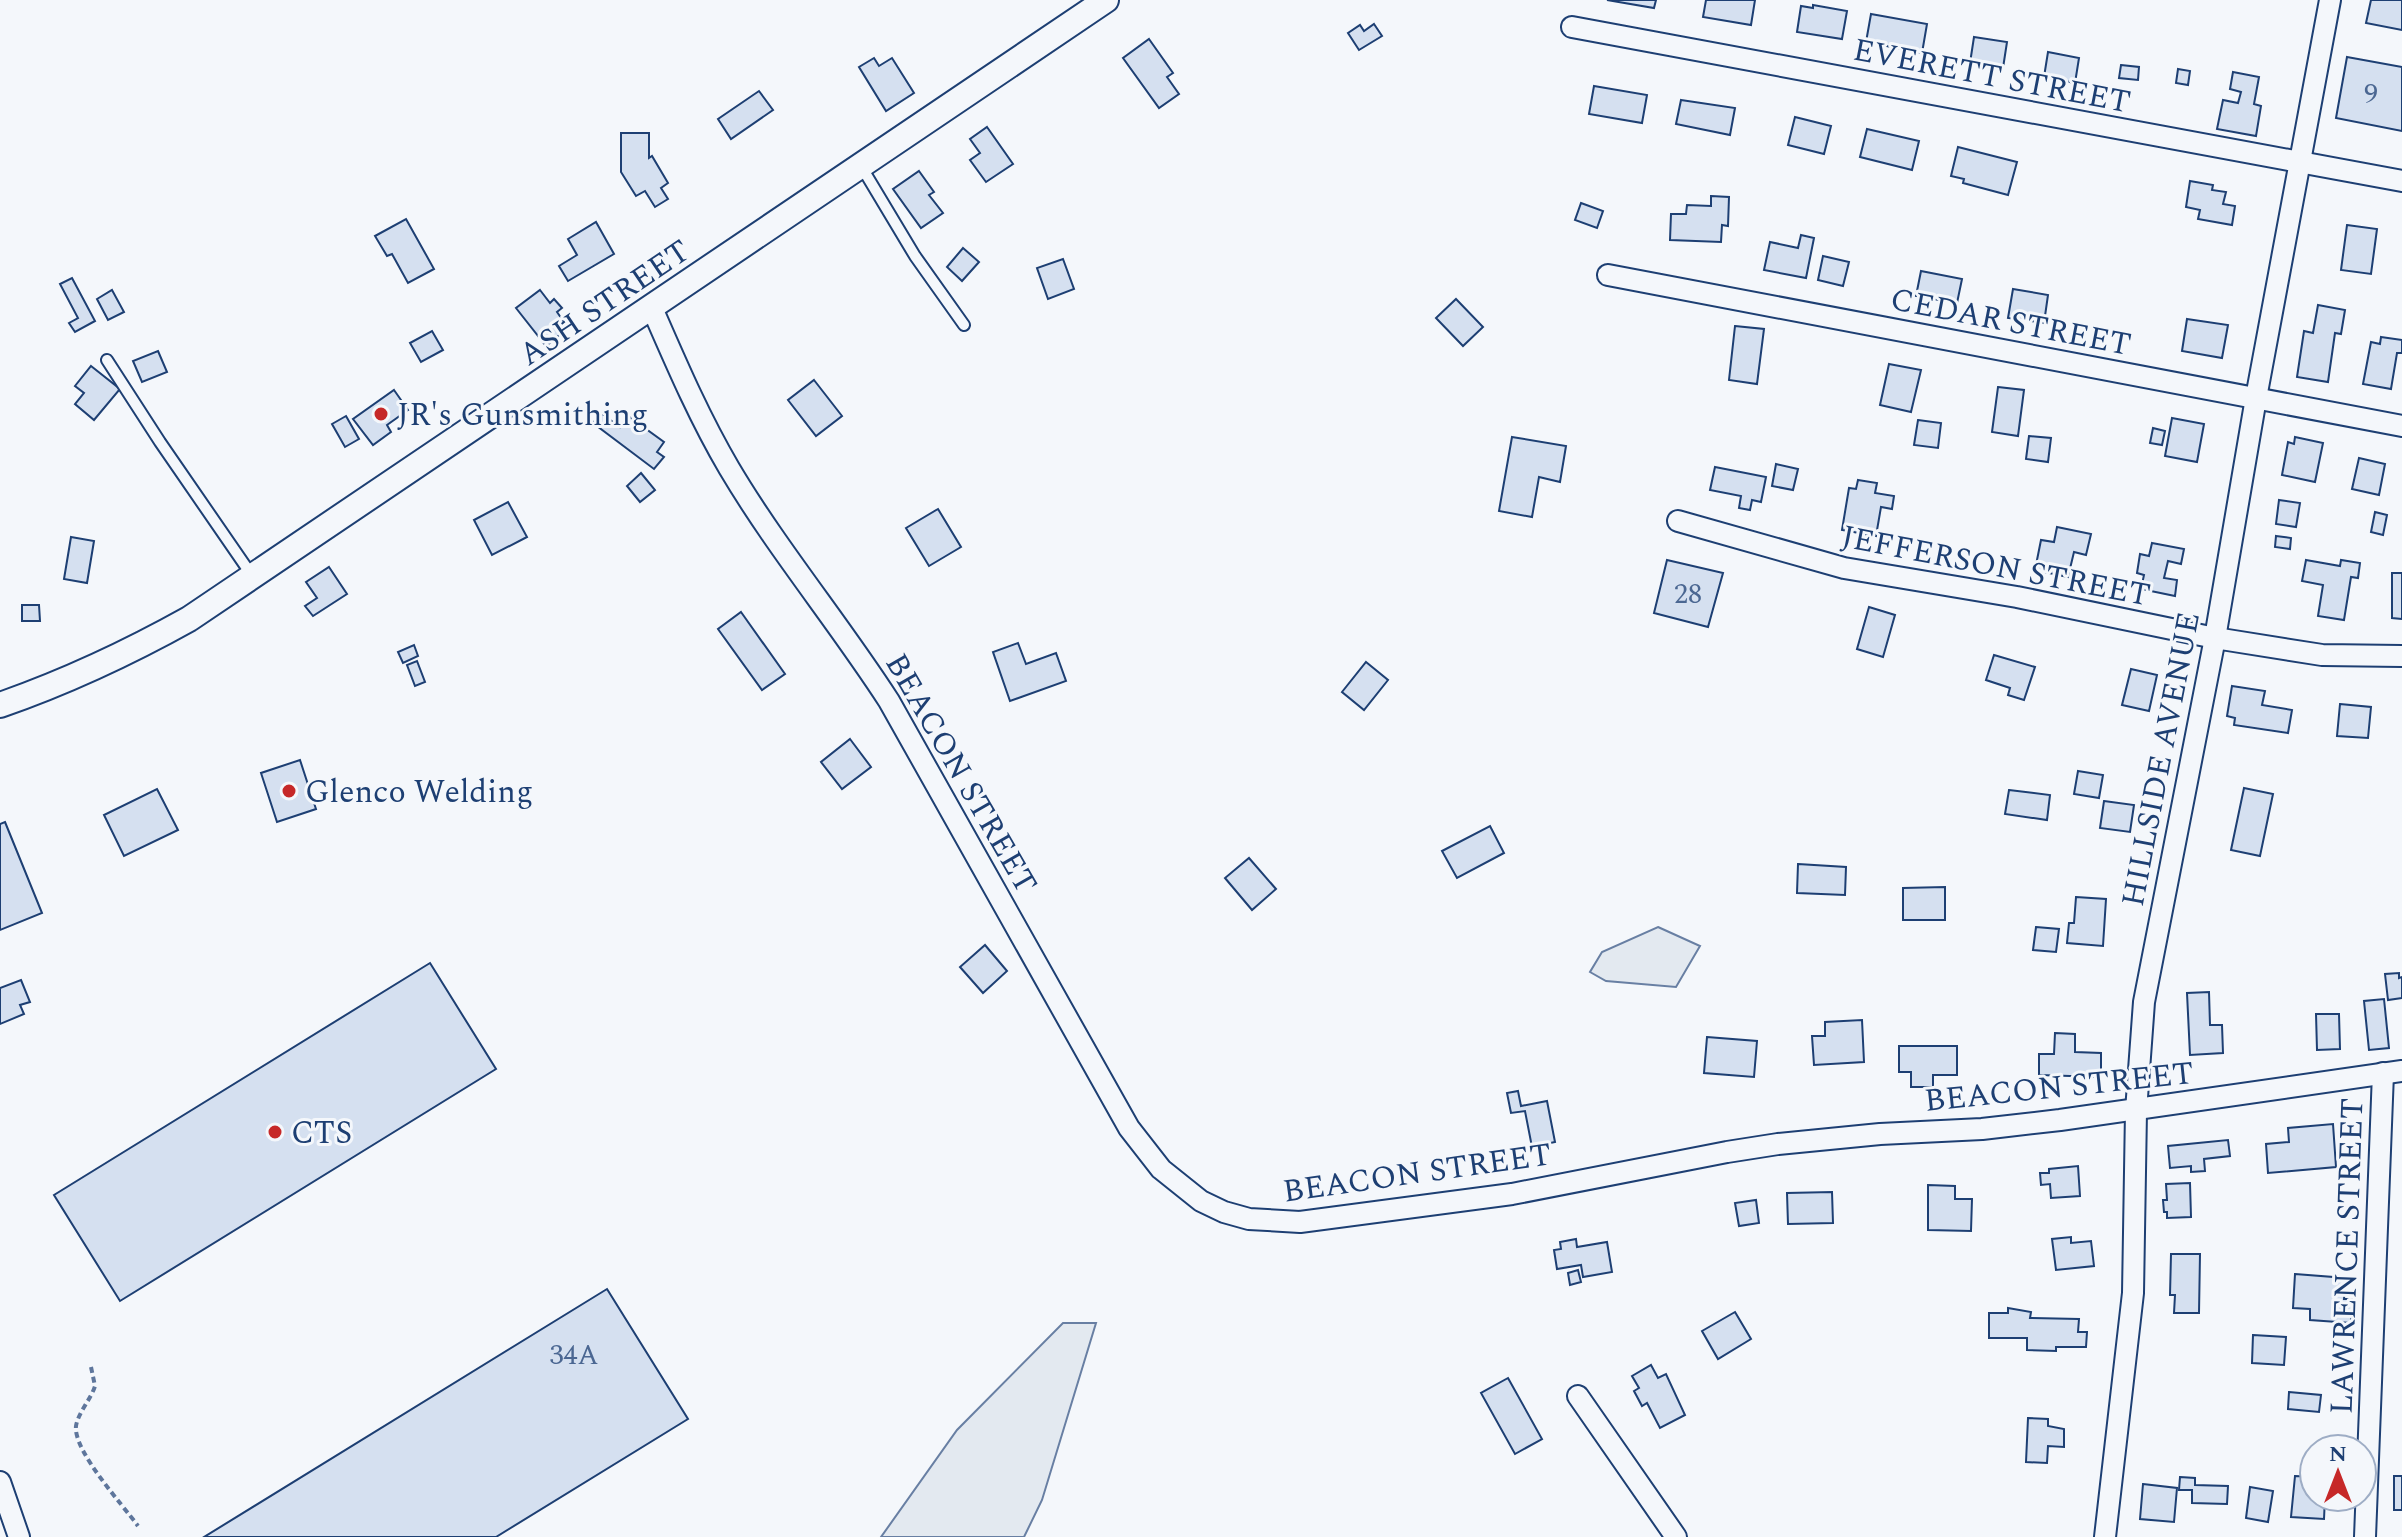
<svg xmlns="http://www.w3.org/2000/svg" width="2402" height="1537" font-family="Spectral,serif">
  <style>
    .green { fill: #e3e9f0; stroke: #687fa3; stroke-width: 2 }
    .building { fill: #d5e0f0; stroke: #1d3f73; stroke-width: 2 }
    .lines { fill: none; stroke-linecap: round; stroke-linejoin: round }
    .service-casing { stroke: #1d3f73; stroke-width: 14 }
    .minor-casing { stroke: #1d3f73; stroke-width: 24 }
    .tertiary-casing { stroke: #1d3f73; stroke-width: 28 }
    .path { stroke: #5e769c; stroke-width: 4; stroke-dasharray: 6 4; stroke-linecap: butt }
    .service { stroke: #f4f7fb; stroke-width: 10 }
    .minor { stroke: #f4f7fb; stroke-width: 20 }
    .tertiary { stroke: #f4f7fb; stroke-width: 24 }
    .poi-dot { fill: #c62828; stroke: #f4f7fb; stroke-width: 3 }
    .labels { text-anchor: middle; stroke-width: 6; stroke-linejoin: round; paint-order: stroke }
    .number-label { font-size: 28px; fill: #4b6792 }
    .street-label { font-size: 32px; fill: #1d3f73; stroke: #f4f7fb }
    .poi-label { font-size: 32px; fill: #1d3f73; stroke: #f4f7fb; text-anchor: start }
  </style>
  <rect width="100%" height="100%" fill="#f4f7fb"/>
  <g class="green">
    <path d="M1658,927l42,19 -24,41 -70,-6 -16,-9 12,-20z"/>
    <path d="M1063,1323h33l-54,177 -18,37h-143l76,-107z"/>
  </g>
  <g class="building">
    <path d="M1607,0h49l-2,8z"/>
    <path d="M1706,0h49l-4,25 -48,-8z"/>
    <path d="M2371,0h31v30l-36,-7z"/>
    <path d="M1813,5l34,6 -5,28 -45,-7 4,-26 12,2z"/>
    <path d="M1871,14l56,10 -5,29 -56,-11z"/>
    <path d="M1374,24l8,12 -23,14 -11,-17 12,-8 4,6z"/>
    <path d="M1974,37l33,5 -4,26 -33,-5z"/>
    <path d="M1149,39l24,34 -6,4 12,17 -20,14 -36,-50z"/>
    <path d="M2048,52l31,6 -4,25 -31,-6z"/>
    <path d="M2347,57l55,10v64l-66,-13z"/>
    <path d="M874,58l5,8 13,-8 22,35 -28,18 -27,-44z"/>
    <path d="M2121,65l18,2 -1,13 -19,-2z"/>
    <path d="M2178,69l12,2 -2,14 -12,-2z"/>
    <path d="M2233,72l26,5 -5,27 7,2 -5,30 -39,-7 6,-29 15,3 3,-11 -11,-3z"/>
    <path d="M1594,86l53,9 -5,28 -53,-9z"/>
    <path d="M759,91l14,19 -42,29 -13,-20z"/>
    <path d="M1681,100l54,8 -5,27 -54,-11z"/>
    <path d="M1795,117l36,9 -7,28 -36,-9z"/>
    <path d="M987,127l26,37 -27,18 -16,-22 10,-7 -10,-14z"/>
    <path d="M1867,129l52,12 -7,29 -52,-13z"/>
    <path d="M621,133h28v25l3,-2 16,27 -7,5 7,11 -13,8 -10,-16 -9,5 -15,-24z"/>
    <path d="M1958,147l59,15 -9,33 -45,-12 1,-4 -13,-3z"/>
    <path d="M919,171l15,21 -5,3 14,18 -22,15 -28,-39z"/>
    <path d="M2190,181l23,4 -1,5 14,2 -3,12 12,2 -3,19 -34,-6 2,-9 -14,-3z"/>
    <path d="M1711,196l18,1 -1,29 -6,-1 -1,17 -51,-2 1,-26h15l1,-9 24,1z"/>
    <path d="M1581,203l22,8 -6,17 -22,-8z"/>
    <path d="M406,219l28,50 -26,14 -16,-29 -5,2 -12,-20z"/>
    <path d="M596,222l18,32 -46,27 -9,-15 18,-11 -9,-16z"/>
    <path d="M2347,225l30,4 -6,45 -30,-4z"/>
    <path d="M1801,235l13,3 -8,40 -42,-8 6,-28 28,6z"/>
    <path d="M963,248l16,14 -17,19 -15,-14z"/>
    <path d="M1823,256l26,6 -6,24 -25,-6z"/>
    <path d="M1063,259l11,30 -26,10 -11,-31z"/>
    <path d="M1921,271l41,8 -5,24 -41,-7z"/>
    <path d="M72,278l23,43 -20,11 -6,-9 9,-5 -18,-34z"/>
    <path d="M2013,289l35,6 -4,28 -36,-5z"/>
    <path d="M112,290l12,22 -16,8 -11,-21z"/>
    <path d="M540,290l10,13 4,-4 8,9 -5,4 7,10 -5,4 4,6 -17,14 -30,-38z"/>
    <path d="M1456,299l27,28 -20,19 -27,-28z"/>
    <path d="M2318,305l27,5 -4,24 -6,-1 -7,49 -31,-5 7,-46 9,2z"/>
    <path d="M2187,319l41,6 -6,33 -40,-7z"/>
    <path d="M1735,326l29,3 -7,55 -28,-4z"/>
    <path d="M432,331l11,19 -22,12 -11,-19z"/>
    <path d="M2381,337l21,3v13h-5l-6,36 -28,-5 8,-42 9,2z"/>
    <path d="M158,351l9,21 -25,10 -9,-21z"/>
    <path d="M1889,364l32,6 -10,42 -31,-7z"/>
    <path d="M91,366l29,23 -26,31 -19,-16 9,-11 -9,-7z"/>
    <path d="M814,380l28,36 -26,20 -28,-36z"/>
    <path d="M1998,387l26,3 -6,46 -26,-4z"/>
    <path d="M394,390l14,20 -21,15 4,7 -18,13 -20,-26z"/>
    <path d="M601,413l19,14 8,-11 36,26 -7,10 7,5 -10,12 -61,-46z"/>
    <path d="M346,416l13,23 -14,8 -13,-23z"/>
    <path d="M2172,418l32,6 -7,38 -32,-6z"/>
    <path d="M1918,420l23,3 -3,25 -24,-3z"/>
    <path d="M2153,428l12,3 -3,14 -12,-2z"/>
    <path d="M2029,436l22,2 -3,24 -22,-3z"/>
    <path d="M1512,437l54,9 -6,36 -21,-5 -7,40 -33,-6z"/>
    <path d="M2295,437l28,6 -8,39 -33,-7 6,-33 6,2z"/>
    <path d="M2359,458l26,6 -6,31 -27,-6z"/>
    <path d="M1776,464l22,5 -5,21 -21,-4z"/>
    <path d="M1715,467l51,10 -5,25 -9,-2 -2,10 -11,-2 2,-12 -31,-6z"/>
    <path d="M641,473l14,17 -15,12 -13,-16z"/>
    <path d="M1858,480l19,3 -2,10 19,3 -2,13 -11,-2 -5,29 -34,-6 7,-42 7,1z"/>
    <path d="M2279,500l21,3 -4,24 -20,-3z"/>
    <path d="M508,502l19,35 -35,18 -18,-35z"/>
    <path d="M938,509l23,38 -32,19 -23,-38z"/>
    <path d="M2375,512l12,3 -4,20 -12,-3z"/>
    <path d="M2057,527l34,7 -5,21 -12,-3 -6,25 -33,-7 6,-30 13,2z"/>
    <path d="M2276,536l15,2 -1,11 -15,-2z"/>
    <path d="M71,537l23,4 -7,42 -23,-4z"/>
    <path d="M2152,543l32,6 -3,15 -13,-3 -4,17 13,2 -2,16 -34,-7 3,-14 -7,-2 3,-19 9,2z"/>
    <path d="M1667,560l56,13 -15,54 -54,-14z"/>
    <path d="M2306,560l34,6 1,-6 19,3 -2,15 -7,-1 -7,43 -26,-4 5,-31 -21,-4z"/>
    <path d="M329,567l18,27 -34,22 -8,-10 12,-8 -11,-16z"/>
    <path d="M2392,573h10v46l-10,-1z"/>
    <path d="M22,605h17l1,16h-18z"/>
    <path d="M1869,607l26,8 -12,42 -26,-8z"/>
    <path d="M741,612l44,62 -23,16 -44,-61z"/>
    <path d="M1018,643l8,21 30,-11 10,28 -56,20 -17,-49z"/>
    <path d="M414,645l4,11 -15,7 -5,-11z"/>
    <path d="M1994,655l41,12 -11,33 -16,-5 2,-7 -24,-8z"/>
    <path d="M417,661l8,21 -10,4 -8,-21z"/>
    <path d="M1366,662l22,18 -24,30 -22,-18z"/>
    <path d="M2131,669l26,6 -8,36 -27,-6z"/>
    <path d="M2232,686l33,5 -3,14 30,5 -4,23 -54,-8 1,-7 -8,-2z"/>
    <path d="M2340,704l31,3 -3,31 -31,-2z"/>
    <path d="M850,739l21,28 -29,22 -21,-27z"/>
    <path d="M300,760l16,49 -39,13 -16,-49z"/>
    <path d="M2078,771l25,4 -4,23 -25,-4z"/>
    <path d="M2244,788l29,6 -13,62 -29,-6z"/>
    <path d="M157,789l21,41 -54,26 -20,-41z"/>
    <path d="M2009,790l41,5 -3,25 -42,-6z"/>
    <path d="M2104,801l30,4 -4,27 -30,-4z"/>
    <path d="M5,822l37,91 -42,17v-106z"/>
    <path d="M1490,826l14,27 -47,25 -15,-27z"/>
    <path d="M1249,858l27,31 -24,21 -27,-32z"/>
    <path d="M1798,864l48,3 -1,28 -48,-2z"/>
    <path d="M1945,887v33h-42v-32z"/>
    <path d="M2076,897l30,2 -3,47 -36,-3 2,-20h5z"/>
    <path d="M2036,927l23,2 -3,23 -23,-2z"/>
    <path d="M985,945l22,26 -24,22 -23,-26z"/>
    <path d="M430,963l66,106 -376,232 -66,-106z"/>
    <path d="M2399,973v5l3,-1v21l-14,2 -3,-26z"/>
    <path d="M21,980l9,22 -10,3 4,9 -24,10v-36z"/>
    <path d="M2209,992l1,33h12l1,28 -33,2 -3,-62z"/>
    <path d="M2384,999l5,49 -20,2 -5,-49z"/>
    <path d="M2316,1014h23l1,35 -23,1z"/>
    <path d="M1862,1020l2,42 -50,3 -2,-29h13v-14z"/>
    <path d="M2055,1033l20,1v18l26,1v24l-62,-2v-21h15z"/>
    <path d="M1707,1037l50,4 -3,36 -50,-4z"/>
    <path d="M1899,1046h58v29h-24v12h-22v-15h-12z"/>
    <path d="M1518,1091l3,15 26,-5 8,41 -23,5 -7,-36 -14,2 -4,-20z"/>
    <path d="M2333,1124l3,43 -68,6 -2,-29 23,-2 -1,-14z"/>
    <path d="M2228,1140l2,16 -26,3 1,12 -14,1v-6l-21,2 -2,-22z"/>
    <path d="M2078,1166l2,30 -29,2 -1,-14 -9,1 -1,-12h9v-4z"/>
    <path d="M2190,1183l1,34 -24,1v-6h-3l-1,-12h4l-1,-16z"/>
    <path d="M1928,1185l27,1v13h17l-1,32 -43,-1z"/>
    <path d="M1832,1192l1,31 -45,1 -1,-31z"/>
    <path d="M1756,1200l3,23 -20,3 -4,-23z"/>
    <path d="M2071,1237v6l20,-2 3,25 -38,4 -4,-31z"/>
    <path d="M1576,1239l1,8 30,-5 5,30 -29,5 -2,-12 -24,4 -3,-19 7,-1 -1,-7z"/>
    <path d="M2171,1254h29l-1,59h-25l1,-18h-5z"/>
    <path d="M1578,1270l3,12 -11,3 -2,-12z"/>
    <path d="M2295,1274l51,4 -2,21h9l-2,24 -41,-3v-11l-17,-1z"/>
    <path d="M607,1289l81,130 -192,118h-292z"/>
    <path d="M2008,1308l23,4 -1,6 49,1 -1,13h9l-1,15h-30v4l-29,-1v-12h-38v-25h19z"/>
    <path d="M1735,1312l16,27 -33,20 -16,-28z"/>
    <path d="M2253,1335l33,2 -2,28 -32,-2z"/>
    <path d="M1651,1365l7,13 8,-4 19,41 -25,13 -13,-25 -5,3 -8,-15 5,-3 -7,-12z"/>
    <path d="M1508,1378l34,61 -27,15 -34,-61z"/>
    <path d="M2289,1392l32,3 -2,17 -31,-3z"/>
    <path d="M2028,1418l20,1v7l16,3v18l-16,-1 -1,17 -21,-1z"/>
    <path d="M2295,1476l19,1v20h11l-1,22 -33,-2z"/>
    <rect x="2394" y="1476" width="8" height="34"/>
    <path d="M2180,1477l15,1v7l33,1 -1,18 -35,-1v-13h-13z"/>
    <path d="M2143,1484l34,4 -3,34 -34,-3z"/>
    <path d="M2250,1487l23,4 -5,31 -22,-4z"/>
  </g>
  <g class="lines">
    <g class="service-casing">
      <g id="service">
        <path d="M861,166l54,90 49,69"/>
        <path d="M107,360l53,82 93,135"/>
      </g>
    </g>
    <g class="minor-casing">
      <g id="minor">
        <path d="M1572,27l830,154"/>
        <path d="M1608,275l794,151"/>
        <path d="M652,308c24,55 47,109 77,160 48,81 109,154 160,233l240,427 32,41 40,32 23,11 25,7 51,3 212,-28 215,-42 51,-8 102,-10 102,-5 78,-9 342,-49"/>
        <path d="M1678,521l166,47 173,29 198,41 107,17 80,1"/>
        <path d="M1578,1396l98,141"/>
        <path d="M0,1482l19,55"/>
        <path d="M2105,1537l28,-244 3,-182 8,-109 71,-364 41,-240 74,-398"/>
        <path d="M2365,1537l18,-464"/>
      </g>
    </g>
    <g class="tertiary-casing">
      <path id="tertiary" d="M0,705c66,-23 128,-52 189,-86l917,-619"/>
    </g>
    <path class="path" d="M91,1367l4,19c-4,13 -17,27 -19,40 -3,25 47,79 62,100"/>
    <use href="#service" class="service"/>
    <use href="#minor" class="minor"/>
    <use href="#tertiary" class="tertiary"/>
  </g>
  <g class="poi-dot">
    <circle cx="381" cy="414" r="8"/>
    <circle cx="289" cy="791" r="8"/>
    <circle cx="275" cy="1132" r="8"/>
  </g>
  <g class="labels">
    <g class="number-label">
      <text x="2371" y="103">9</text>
      <text x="1688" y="603">28</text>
      <text x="574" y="1364">34A</text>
    </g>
    <g class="street-label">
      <text transform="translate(1992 75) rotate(11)" y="11">EVERETT STREET</text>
      <text transform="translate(604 302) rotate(-34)" y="11">ASH STREET</text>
      <text transform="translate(2011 321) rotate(11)" y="11">CEDAR STREET</text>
      <text transform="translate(1996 565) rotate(11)" y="11">JEFFERSON STREET</text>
      <text transform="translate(2160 759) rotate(-79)" y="11">HILLSIDE AVENUE</text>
      <text transform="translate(962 773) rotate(60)" y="11">BEACON STREET</text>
      <text transform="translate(2059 1086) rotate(-6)" y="11">BEACON STREET</text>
      <text transform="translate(1417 1172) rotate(-8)" y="11">BEACON STREET</text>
      <text transform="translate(2346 1256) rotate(-88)" y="11">LAWRENCE STREET</text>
    </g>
    <g class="poi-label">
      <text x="397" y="425">JR's Gunsmithing</text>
      <text x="305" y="802">Glenco Welding</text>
      <text x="291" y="1143">CTS</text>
    </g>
  </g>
  <g transform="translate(2338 1473)"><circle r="38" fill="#f4f7fb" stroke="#9eadc5" stroke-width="2"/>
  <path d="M0-6L14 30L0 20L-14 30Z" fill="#c62828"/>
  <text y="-12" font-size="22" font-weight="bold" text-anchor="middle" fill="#1d3f73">N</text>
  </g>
</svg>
